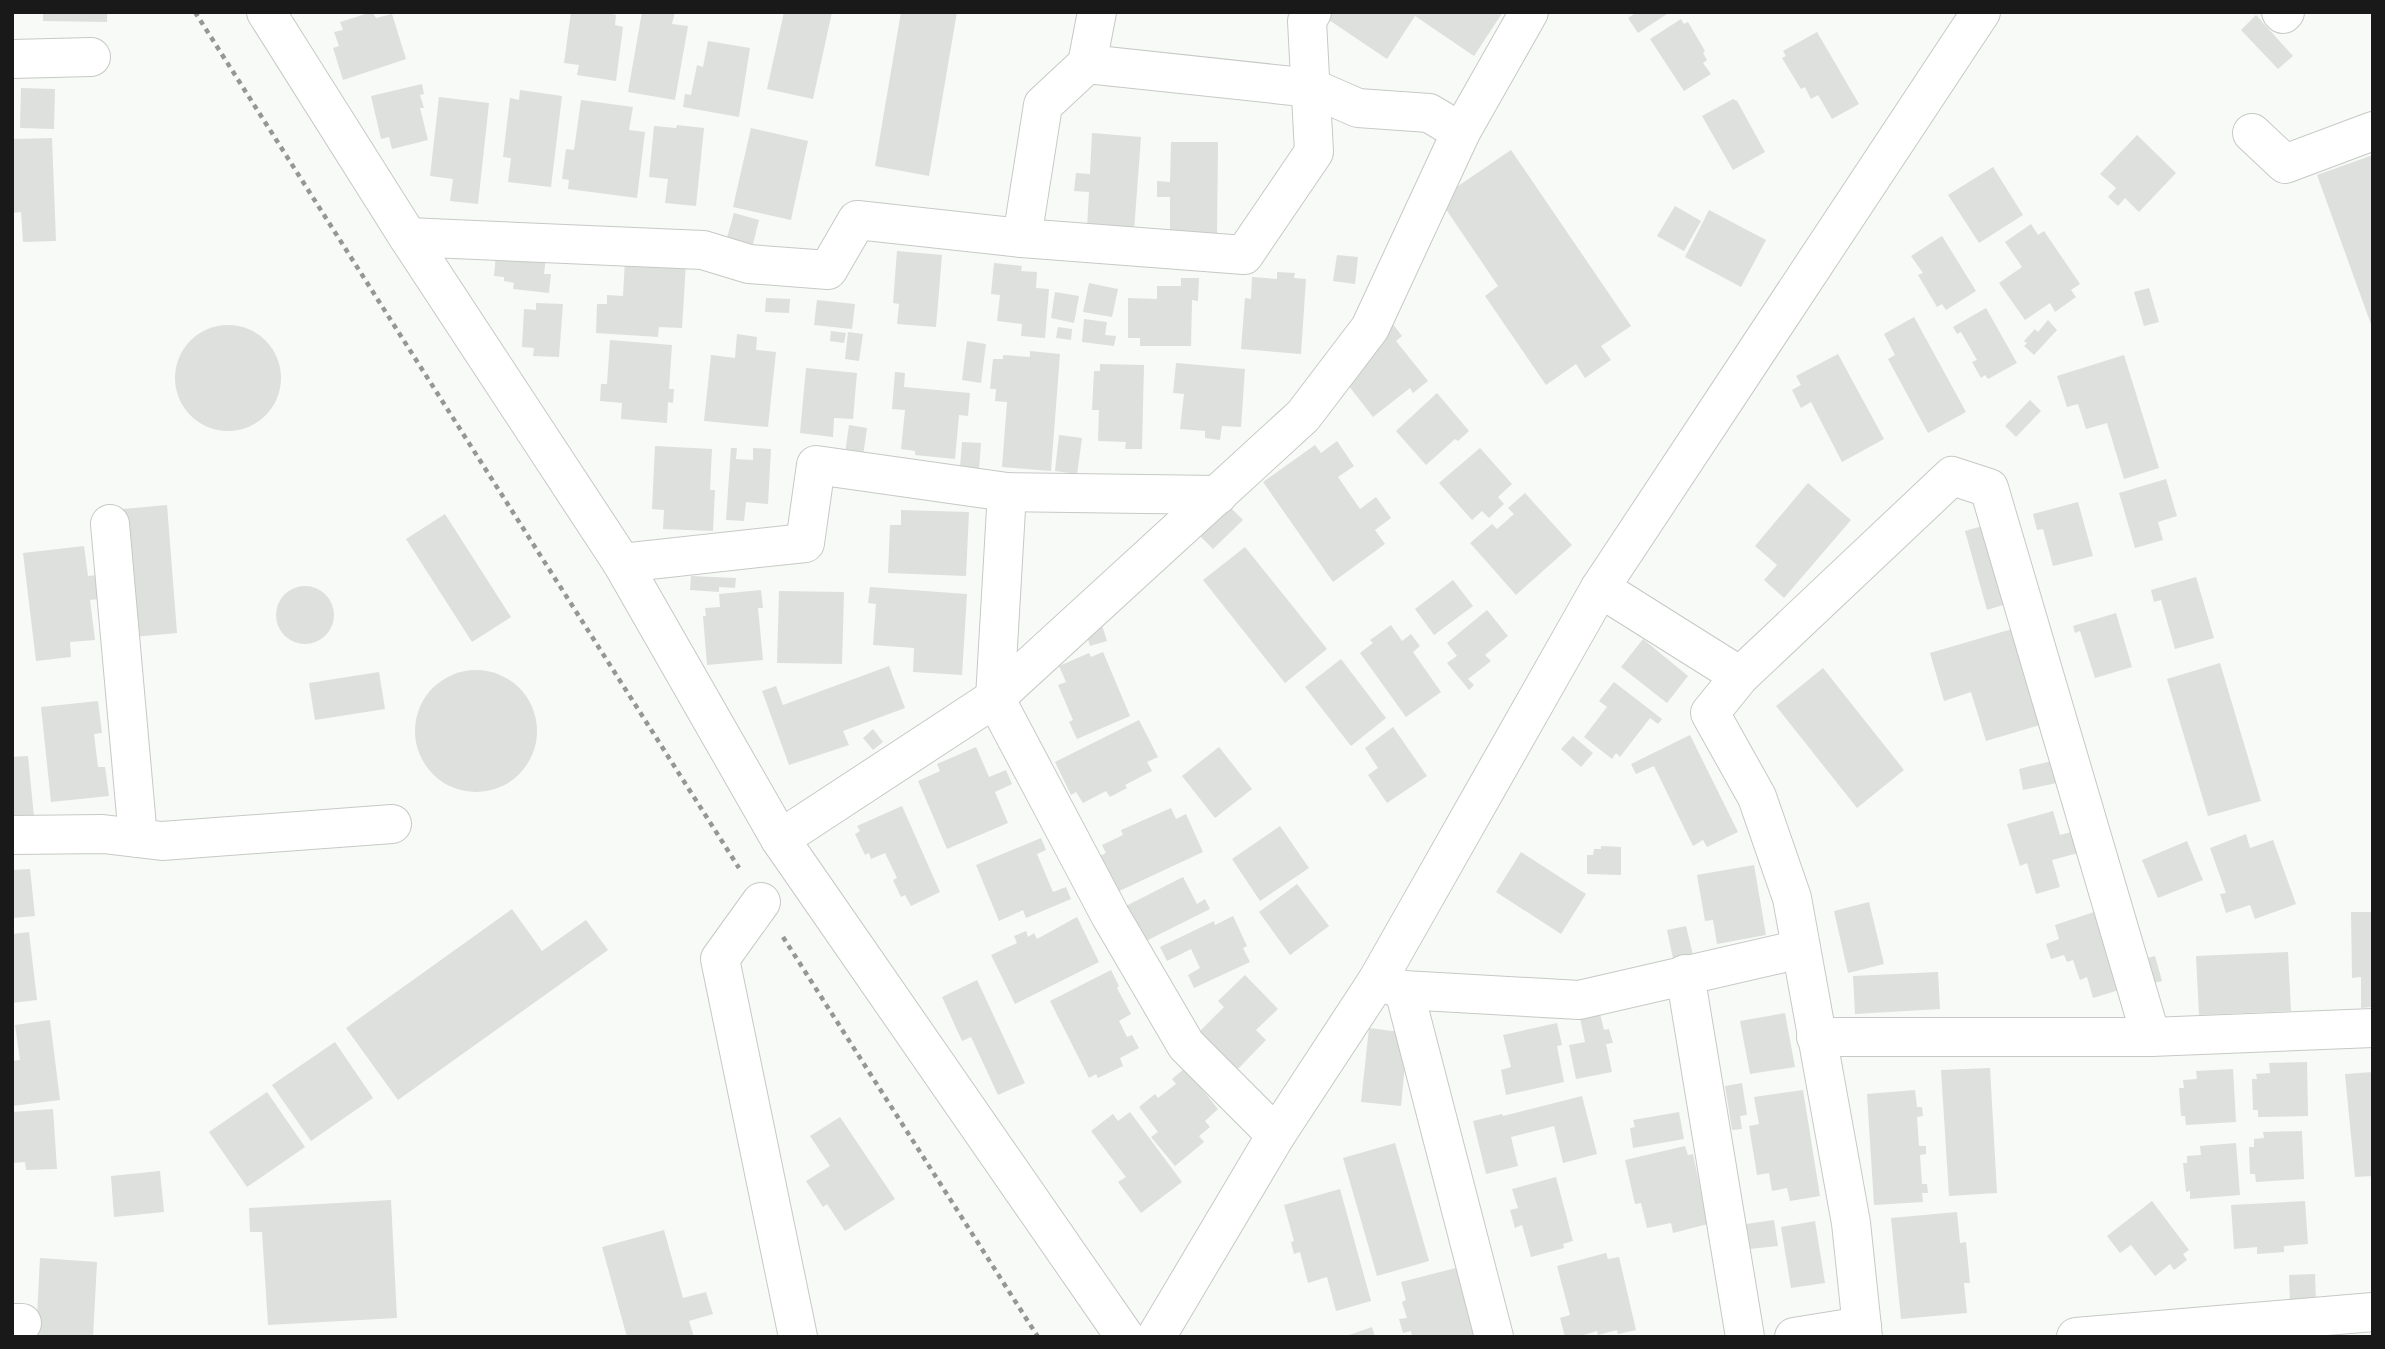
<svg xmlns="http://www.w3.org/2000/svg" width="2385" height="1349" font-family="Raleway,sans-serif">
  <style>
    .building { fill: #dde0dc }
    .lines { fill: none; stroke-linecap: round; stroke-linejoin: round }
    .minor-casing { stroke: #c6c9c5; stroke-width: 40 }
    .path { stroke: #949794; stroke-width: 4.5; stroke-dasharray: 5 5; stroke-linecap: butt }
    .minor { stroke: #fff; stroke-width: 38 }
  </style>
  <rect width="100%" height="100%" fill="#f7faf6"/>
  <g class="building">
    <path d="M43,12h64v10l-64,-1z"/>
    <path d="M372,12l4,6 16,-4 14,45 -63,21 -10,-32 6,-2 -5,-14 9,-2 -3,-8z"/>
    <path d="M571,12h32l13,3 -1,10 8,2 -7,54 -39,-6 2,-10 -15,-2z"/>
    <path d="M642,12h33l-3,12 16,2 -13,74 -47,-8z"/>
    <path d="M784,12h48l-19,87 -46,-10z"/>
    <path d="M901,12h56l-28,164 -54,-10z"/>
    <path d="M1317,12h186l-29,44 -59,-40 -28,43z"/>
    <path d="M1637,12h33l-32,21 -10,-15z"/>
    <path d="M2256,15l37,41 -15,13 -37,-39z"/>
    <path d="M1681,19l3,5 4,-2 17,29 -2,2 4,7 -4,3 8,11 -27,17 -34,-52z"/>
    <path d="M1817,32l42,72 -27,15 -14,-24 -7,4 -6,-12 -4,2 -19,-31 4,-2 -3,-5z"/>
    <path d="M708,41l42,7 -11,69 -56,-10 2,-13 6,1 6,-30 6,2z"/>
    <path d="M422,84l2,10 -4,1 4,13h-4l8,32 -36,9 -3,-12 -8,2 -10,-43z"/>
    <path d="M21,88l34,1 -1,40 -34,-1z"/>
    <path d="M520,90l42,6 -11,91 -43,-5 3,-24 -8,-1 7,-59 9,2z"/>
    <path d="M439,97l50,6 -11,101 -28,-3 3,-22 -23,-3z"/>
    <path d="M1733,99l4,2 28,51 -32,18 -31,-54z"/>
    <path d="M581,100l52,7 -4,23 16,2 -8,66 -69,-9 1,-9 -7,-1 4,-30 8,1z"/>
    <path d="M677,125l27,3 -8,78 -31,-3 3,-24 -19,-2 5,-51 22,2z"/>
    <path d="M751,128l57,13 -17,79 -58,-13z"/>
    <path d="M1092,133l49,4 -7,94 -47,-3 2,-36 -15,-1 2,-18 14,1z"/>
    <path d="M2137,135l39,38 -37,39 -14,-14 -7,8 -10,-9 8,-9 -16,-14z"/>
    <path d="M52,138l4,103 -33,1 -2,-30 -9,1v-74z"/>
    <path d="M1171,142h47l-1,94h-47v-39h-13v-16l13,1z"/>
    <path d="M1511,150l120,176 -30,20 10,14 -26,18 -9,-14 -30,21 -61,-89 13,-10 -59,-87z"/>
    <path d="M2373,155v172h-1l-55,-152z"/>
    <path d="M1993,167l30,48 -44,28 -31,-48z"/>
    <path d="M1675,206l26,15 -17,30 -27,-15z"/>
    <path d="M1709,210l57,30 -25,47 -56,-30z"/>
    <path d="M734,213l25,7 -7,28 -26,-7z"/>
    <path d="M2031,224l7,11 6,-4 36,53 -9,6 5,7 -21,15 -5,-9 -25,17 -26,-37 23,-16 -17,-25z"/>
    <path d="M1942,236l34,55 -30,19 -4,-6 -5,3 -19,-32 5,-2 -12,-17z"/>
    <path d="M497,243l50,5 -3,26h7l-2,19 -36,-4 1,-6 -10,-2v-4l-10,-1z"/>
    <path d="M897,251l45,4 -6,72 -39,-3 2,-20 -6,-1z"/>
    <path d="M1337,255l21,2 -3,27 -22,-3z"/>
    <path d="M625,259l61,4 -4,65 -23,-1 -1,10 -62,-4 1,-29h10v-9l16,1z"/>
    <path d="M994,263l28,3 -1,5 16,1 -1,16 13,1 -4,49 -24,-2 1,-12 -25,-3 3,-26 -9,-1z"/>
    <path d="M1277,272l18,1 -1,5 12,1 -5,75 -60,-5 4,-51 6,1 1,-22 25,2z"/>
    <path d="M1181,278h18l-1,23 -6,-1 -1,46h-51v-8h-12v-40l29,1v-13h24z"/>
    <path d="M1089,283l29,6 -6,28 -29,-5z"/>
    <path d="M2149,288l10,34 -15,4 -10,-34z"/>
    <path d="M1055,292l24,4 -5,27 -23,-5z"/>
    <path d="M766,298l24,1 -1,14 -24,-1z"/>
    <path d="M817,300l38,4 -3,25 -38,-4z"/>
    <path d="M536,303l27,1 -4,53 -26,-1 1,-8 -12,-1 2,-38 12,1z"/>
    <path d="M1986,308l31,55 -29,16 -3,-4 -4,3 -9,-16 5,-2 -16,-28 -4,2 -4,-7z"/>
    <path d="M1914,317l52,95 -38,21 -40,-74 7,-4 -11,-21z"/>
    <path d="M1084,319l23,3 -2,13 11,1 -2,10 -32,-4z"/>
    <path d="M2048,320l9,10 -23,25 -10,-9 3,-3 -3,-2 11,-12 3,3z"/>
    <path d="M1393,324l9,12 -6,5 32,40 -15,12 -3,-5 -37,29 -28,-36z"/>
    <circle cx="228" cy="378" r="53"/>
    <path d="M1058,327l14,2 -1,11 -15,-2z"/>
    <path d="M831,331l15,2 -2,10 -14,-2z"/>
    <path d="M848,332l15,2 -4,27 -14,-2z"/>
    <path d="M737,334l20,3 -1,13 20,2 -8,75 -64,-6 7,-66 24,3z"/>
    <path d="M610,340l62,5 -3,44h5l-1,14 -5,-1 -1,21 -46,-4 1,-16 -22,-2 1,-17h6z"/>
    <path d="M967,341l19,3 -5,39 -19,-3z"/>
    <path d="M1030,351l30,3 -9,117 -49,-4 5,-65 -12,-1 1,-12h-6l3,-30h10v-4l27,2z"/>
    <path d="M1838,354l46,85 -42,23 -31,-60 -10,6 -9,-18 9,-5 -5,-9z"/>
    <path d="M2124,355l35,113 -35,11 -17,-56 -21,6 -8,-25 -11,3 -10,-31z"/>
    <path d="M1176,363l69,6 -4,58 -19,-1 -2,14 -15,-2v-7l-25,-2 4,-35 -11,-1z"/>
    <path d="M1100,364l44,1 -2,84h-17l1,-7 -28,-1 1,-31h-7l2,-39h6z"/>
    <path d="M806,368l51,5 -4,46 -19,-1 -1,19 -33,-4z"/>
    <path d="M895,372l10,1 -1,14 66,6 -2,23 -9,-1 -4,44 -40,-4v-4l-14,-2 4,-39 -13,-1z"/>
    <path d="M1437,393l32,38 -11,10 -3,-2 -29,26 -30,-34z"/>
    <path d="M2030,400l11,11 -25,26 -11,-11z"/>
    <path d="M849,425l18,3 -5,35 -18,-2z"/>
    <path d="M1059,435l23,3 -5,36 -22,-3z"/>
    <path d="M1337,441l17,25 -16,11 22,32 16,-12 15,21 -16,12 10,14 -52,38 -70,-100 52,-37 6,8z"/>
    <path d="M962,442l19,1 -2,26 -19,-1z"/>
    <path d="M655,446l57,3 -2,41h5l-2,41 -50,-2 1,-19 -12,-1z"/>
    <path d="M731,448h6l-1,11 17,1v-12l18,1 -3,55 -22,-2 -2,19 -18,-1z"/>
    <path d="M1480,448l32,36 -14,13 6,7 -15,14 -7,-7 -10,9 -33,-37z"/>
    <path d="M2166,479l11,37 -19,6 5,18 -28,8 -16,-55z"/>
    <path d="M1808,483l43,37 -67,78 -20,-18 13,-15 -22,-19z"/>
    <path d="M1525,493l47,52 -56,50 -46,-52 22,-19 5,5 17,-15 -6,-6z"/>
    <path d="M2078,502l15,54 -40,10 -10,-37 -6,1 -4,-16z"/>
    <path d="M1227,504l16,16 -30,29 -16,-16z"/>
    <path d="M167,505l10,128 -44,4 -10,-128z"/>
    <path d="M901,510l68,2 -3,64 -78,-3 2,-48h11z"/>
    <path d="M445,514l66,103 -39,25 -66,-103z"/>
    <path d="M1996,522l23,78 -32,10 -22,-79z"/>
    <path d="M84,546l4,30 9,-1 2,24 -9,1 5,40 -25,2 1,15 -35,4 -13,-108z"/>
    <path d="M1245,547l82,102 -42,34 -82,-103z"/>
    <path d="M691,576l45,2 -1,10 -16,-1v5l-29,-2z"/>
    <path d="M2196,577l18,61 -39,11 -14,-49 -7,2 -3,-12z"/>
    <path d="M1453,580l20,26 -39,29 -19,-26z"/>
    <circle cx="305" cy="615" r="29"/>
    <path d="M870,587l97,7 -5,81 -49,-3 1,-24 -41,-3 3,-41 -8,-1z"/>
    <path d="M761,590l2,18h-5l5,52 -56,5 -4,-49h3l-1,-8 15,-1 -1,-13z"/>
    <path d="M779,591l65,1 -2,72 -65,-1z"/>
    <path d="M1487,610l21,26 -23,19 6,6 -23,18 6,6 -5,5 -22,-27 10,-7 -10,-13z"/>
    <path d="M2116,613l16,54 -37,11 -15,-47 -5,2 -2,-7z"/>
    <path d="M1101,622l6,19 -17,5 -6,-19z"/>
    <path d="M1391,625l11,16 9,-7 9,12 -7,6 28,40 -35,25 -46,-64 13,-10 -3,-3z"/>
    <path d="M2012,629l28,96 -54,16 -15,-49 -27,9 -14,-48z"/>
    <path d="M1643,639l45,37 -21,27 -46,-36z"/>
    <path d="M1103,652l27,64 -53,23 -8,-17 4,-2 -15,-35 8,-3 -7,-16 30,-13 2,4z"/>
    <path d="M1341,659l45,59 -35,28 -46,-59z"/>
    <path d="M2220,663l41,138 -53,15 -41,-137z"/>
    <path d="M889,666l16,42 -62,23 6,14 -60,20 -27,-74 14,-5 7,19z"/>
    <path d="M1823,668l81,102 -47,38 -81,-102z"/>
    <circle cx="476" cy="731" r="61"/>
    <path d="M379,672l6,37 -70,11 -6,-37z"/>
    <path d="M1614,682l48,37 -4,5 -8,-6 -30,39 -4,-4 -4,6 -28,-22 23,-30 -8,-6z"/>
    <path d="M98,701l4,32 -8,1 4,33h7l4,29 -58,6 -10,-95z"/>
    <path d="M1139,720l19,37 -11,5 5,9 -27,14 2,3 -17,9 -4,-6 -23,12 -7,-11 -5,3 -16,-33z"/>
    <path d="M1393,727l34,49 -40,27 -19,-28 10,-7 -13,-20z"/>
    <path d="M873,729l10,13 -10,8 -10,-12z"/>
    <path d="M1690,735l48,97 -31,15 -4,-7 -10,6 -39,-80 -18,8 -5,-10z"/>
    <path d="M1573,736l20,17 -12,14 -20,-18z"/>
    <path d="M976,747l13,30 17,-7 6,14 -17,8 13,31 -61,26 -29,-68 22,-10 -3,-7z"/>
    <path d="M1219,747l33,42 -37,29 -33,-42z"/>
    <path d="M28,756l6,61 -22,2v-62z"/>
    <path d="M2052,761l5,22 -34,7 -4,-21z"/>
    <path d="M902,806l38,86 -29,14 -6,-11 -4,2 -8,-17 4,-2 -12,-25 -14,6 -2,-6 -4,2 -10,-21 5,-3 -3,-5z"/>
    <path d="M1171,808l5,11 10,-5 17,38 -88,41 -17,-36 8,-4 -4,-8 21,-10 -2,-5z"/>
    <path d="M2053,811l7,24 15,-4 7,21 -30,8 8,27 -24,7 -9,-31 -7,3 -13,-42z"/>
    <path d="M1280,826l29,42 -49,33 -28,-42z"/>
    <path d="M2246,834l4,14 23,-8 23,64 -41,15 -5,-14 -24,8 -6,-19 6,-1 -16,-45z"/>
    <path d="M1041,838l5,12 -9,4 16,38 13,-5 5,12 -45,19 -3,-8 -24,11 -23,-56z"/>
    <path d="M2187,841l16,39 -45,18 -16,-38z"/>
    <path d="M1601,846l20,1v28l-34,-1v-19h6l1,-6h7z"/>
    <path d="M1521,852l65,42 -25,40 -65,-42z"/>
    <path d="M1754,865l12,70 -49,9 -4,-24 -8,1 -8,-46z"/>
    <path d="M30,869l5,47 -23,2v-48z"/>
    <path d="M1183,877l14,27 8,-5 5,10 -66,33 -18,-36z"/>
    <path d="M1297,884l32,42 -39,29 -31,-43z"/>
    <path d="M1869,902l15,62 -36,9 -14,-62z"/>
    <path d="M512,909l30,42 44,-31 22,30 -210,150 -52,-72z"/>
    <path d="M2100,910l32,76 -39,12 -6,-21 -7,3 -7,-20 -6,2 -3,-7 -13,4 -5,-15 13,-5 -4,-14z"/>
    <path d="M2351,912h20l2,4v91l-12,1v-31l-9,1z"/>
    <path d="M1233,916l14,30 -4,2 7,14 -56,26 -6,-13 12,-7 -9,-19 -24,12 -7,-14 54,-26 1,4z"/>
    <path d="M1077,917l22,45 -84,42 -24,-49 26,-12 -3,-7 12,-5 2,6 6,-4 3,6z"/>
    <path d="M1686,926l8,33 -20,4 -7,-33z"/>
    <path d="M29,932l8,68 -25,3v-69z"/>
    <path d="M2288,952l3,59 -92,4 -3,-59z"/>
    <path d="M2155,956l7,25 -16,4 -7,-25z"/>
    <path d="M1111,970l8,16 -2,2 14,26 -12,7 8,16 5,-2 7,13 -19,10 3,8 -25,12 -2,-4 -7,4 -39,-77z"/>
    <path d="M1938,972l2,37 -85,5 -2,-38z"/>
    <path d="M1245,975l33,34 -22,21 10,10 -30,31 -38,-38 26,-26 -6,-6z"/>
    <path d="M977,980l48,103 -27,12 -27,-58 -9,4 -20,-44z"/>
    <path d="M1785,1013l10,54 -45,7 -10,-53z"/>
    <path d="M1600,1014l4,16 5,-1 4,14 -7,1 6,28 -36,7 -7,-34 16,-3 -5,-24z"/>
    <path d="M50,1020l10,80 -48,6v-45l8,-1 -5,-35z"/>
    <path d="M1557,1023l5,22 -5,1 7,36 -58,13 -5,-25 10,-3 -8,-32z"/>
    <path d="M1369,1028l39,5 -7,73 -40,-4z"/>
    <path d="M335,1042l38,56 -62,43 -39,-56z"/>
    <path d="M2307,1062l1,54 -50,1v-7h-5l-1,-31h5l-1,-5 14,-1 -1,-10z"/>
    <path d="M1185,1068l33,41 -13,12 5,6 -11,9 5,6 -29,24 -24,-29 7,-5 -19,-25 16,-13 3,4 18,-14 -4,-5z"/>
    <path d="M1990,1068l7,125 -48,3 -8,-126z"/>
    <path d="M2233,1069l3,53 -50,3 -1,-9h-4l-2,-28h5l-1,-8 14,-1 -1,-8z"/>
    <path d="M2373,1072v104l-18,1 -10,-103z"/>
    <path d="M1742,1083l5,32 -7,1 2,13 -10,1 -7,-44z"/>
    <path d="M1803,1090l17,106 -30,5 -3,-13 -15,3 -3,-18 -12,2 -8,-49 10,-2 -5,-27z"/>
    <path d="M1915,1090l2,17h5l1,9 -6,1 2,29h7v8l-6,1 2,29h5l1,9h-6l1,9 -49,3 -7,-111z"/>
    <path d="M267,1092l38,55 -58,40 -38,-55z"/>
    <path d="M1582,1096l15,58 -34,9 -9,-37 -43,11 7,29 -32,8 -13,-53 29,-7 1,2z"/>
    <path d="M53,1109l4,60 -31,1 -1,-8 -13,1v-51z"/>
    <path d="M1130,1112l52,70 -41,31 -23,-31 8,-5 -35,-46 22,-17 5,7z"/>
    <path d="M1679,1112l5,27 -51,9 -3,-20 5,-1 -2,-7z"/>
    <path d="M840,1117l55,82 -50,32 -18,-27 -4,3 -17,-26 24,-15 -20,-30z"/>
    <path d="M2302,1131l2,48 -48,3 -1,-8h-5l-1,-27h5v-8l10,-1 -1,-6z"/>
    <path d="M1395,1143l34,118 -52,15 -34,-118z"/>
    <path d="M2236,1143l4,52 -50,4v-8l-4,1 -3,-29h4v-7l14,-1 -1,-9z"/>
    <path d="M1685,1146l3,9 5,-1 15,70 -35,9 -2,-10 -24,5 -6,-25 -6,1 -10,-44z"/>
    <path d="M160,1171l4,41 -50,5 -3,-41z"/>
    <path d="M1556,1177l17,64 -10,3 1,4 -33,9 -9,-32 -7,3 -5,-18 8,-2 -6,-19z"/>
    <path d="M1340,1189l31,112 -35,10 -9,-34 -19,6 -8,-31 -6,2 -3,-12 3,-1 -10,-36z"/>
    <path d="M391,1200l6,118 -129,7 -6,-93h-12l-1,-24z"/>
    <path d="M2152,1201l37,49 -6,4 4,6 -13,10 -4,-6 -15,12 -24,-31 -11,8 -13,-17z"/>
    <path d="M2305,1201l3,43 -24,2v6l-27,2v-7l-23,2 -3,-44z"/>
    <path d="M1957,1212l3,31 6,-1 4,41h-6l3,30 -66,6 -10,-101z"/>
    <path d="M1774,1220l4,26 -29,3 -3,-25z"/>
    <path d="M1815,1221l10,62 -34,5 -10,-61z"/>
    <path d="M664,1230l19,68 23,-6 7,22 -24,7 5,16h-67l-25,-90z"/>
    <path d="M1606,1253l2,6 11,-2 17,73 -18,4 -1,-4 -19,5 -1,-4 -20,6h-12l-5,-19 10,-3 -13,-49z"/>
    <path d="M40,1258l57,4 -4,75 -57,-1z"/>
    <path d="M1456,1268l18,69h-62l-1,-6 -8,2 -4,-14 8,-1 -5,-16 4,-2 -5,-18z"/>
    <path d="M2315,1274l1,29 -26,1 -1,-29z"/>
    <path d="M1372,1327l3,10h-29v-1z"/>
  </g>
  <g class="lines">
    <g class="minor-casing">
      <g id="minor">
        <path d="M266,12l142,225 214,326 158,276 345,498"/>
        <path d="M2281,12l2,2 2,-2"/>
        <path d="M12,59l79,-2"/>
        <path d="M1087,64l225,24 46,20 71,5 32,19"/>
        <path d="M2252,133l33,31 88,-33"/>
        <path d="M408,237l295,13 46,14 79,6 29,-50 165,18 222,17 70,-103 -7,-131 5,-9"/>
        <path d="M1022,238l21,-133 44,-41 10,-52"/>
        <path d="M1007,492l-12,206 115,217 76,130 90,90"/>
        <path d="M110,524l28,314"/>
        <path d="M622,563l183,-20 11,-78 191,27 211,3"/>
        <path d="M1600,588l140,88 -30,37 47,84 35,101 59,325 12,114"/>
        <path d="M1740,676l212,-200 37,12 162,549"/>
        <path d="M12,835l91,-1 59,7 230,-17"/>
        <path d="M780,839l215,-141 308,-282 67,-88 91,-196 68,-120"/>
        <path d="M761,902l-41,57 78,378"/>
        <path d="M1685,974l60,363"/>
        <path d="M1377,981l27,9 175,10 222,-51"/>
        <path d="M1404,990l90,347"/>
        <path d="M1816,1037h335l222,-9"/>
        <path d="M12,1323h10"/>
        <path d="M1156,1337l120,-202 101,-154 223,-393 381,-576"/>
        <path d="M1794,1337l68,-11"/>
        <path d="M2076,1337l297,-25"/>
      </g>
    </g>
    <g class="path">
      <path d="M195,12l544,856"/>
      <path d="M783,937l255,400"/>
    </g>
    <use href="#minor" class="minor"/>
  </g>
  <rect width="2385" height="1349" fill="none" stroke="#181918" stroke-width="28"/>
</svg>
